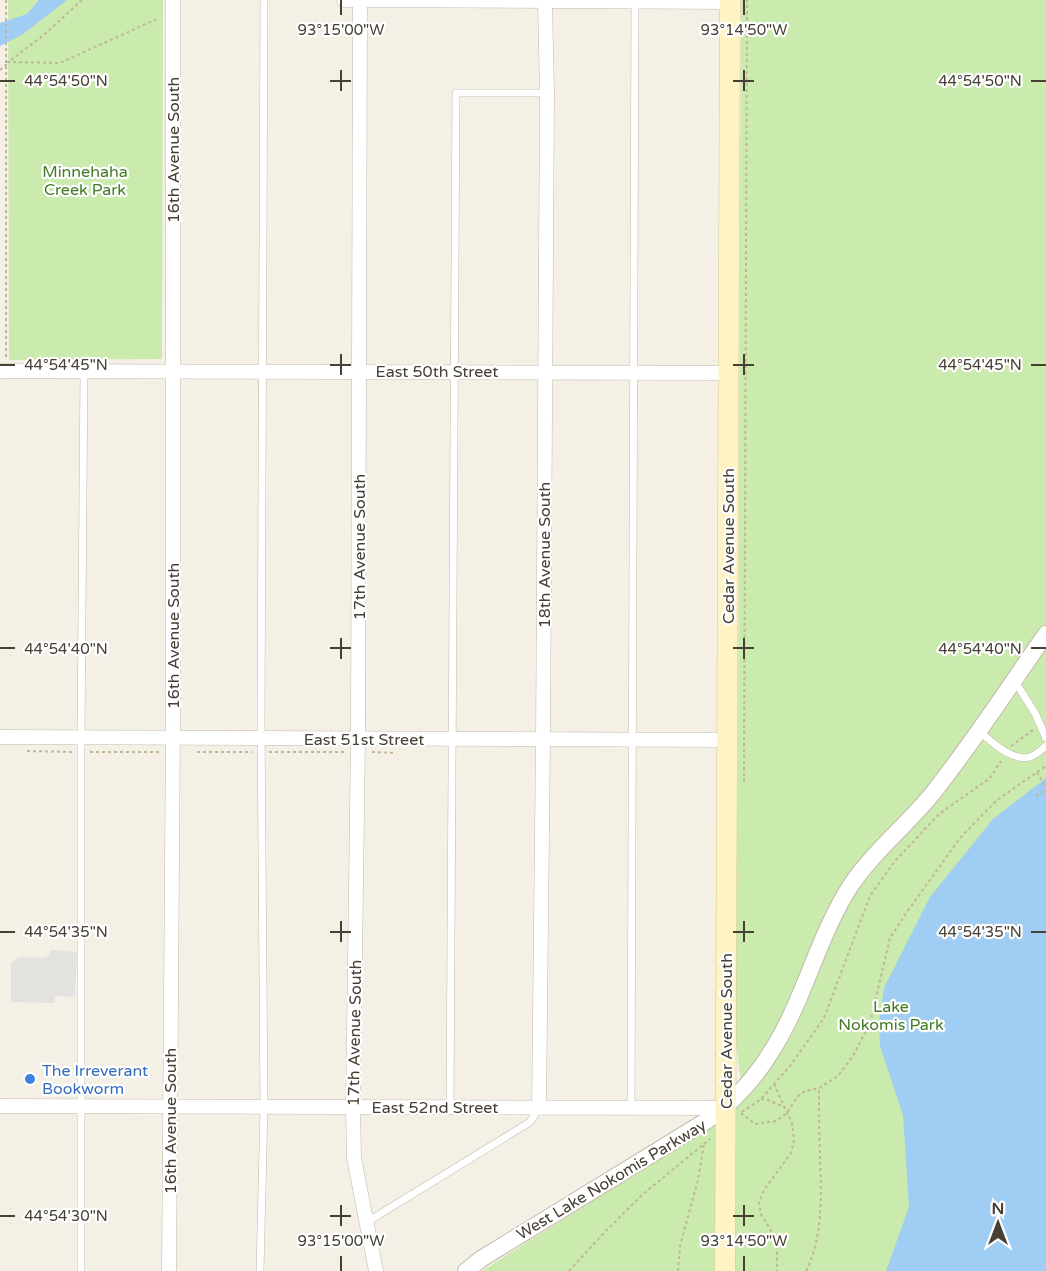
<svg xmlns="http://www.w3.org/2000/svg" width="1046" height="1271" font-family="'Varela Round',sans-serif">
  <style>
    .green { fill: #cbeaad }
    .parking { fill: #e4e2de }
    .water { fill: #9fcdf3 }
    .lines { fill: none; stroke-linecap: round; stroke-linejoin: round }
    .service-casing { stroke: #c2bbab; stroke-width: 8 }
    .minor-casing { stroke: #c2bbab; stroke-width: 15 }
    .tertiary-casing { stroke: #c2bbab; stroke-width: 18 }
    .secondary-casing { stroke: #d6c794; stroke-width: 21 }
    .path { stroke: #c2b599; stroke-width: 2; stroke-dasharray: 3 3; stroke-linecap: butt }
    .service { stroke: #fff; stroke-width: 7 }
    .minor { stroke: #fff; stroke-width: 14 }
    .tertiary { stroke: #fff; stroke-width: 16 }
    .secondary { stroke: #fff3c4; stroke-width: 20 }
    .ticks { fill: none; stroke: #464035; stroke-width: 2 }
    .shop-dot { fill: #3f7fe0; stroke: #fff; stroke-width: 2 }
    .labels { text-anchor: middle; stroke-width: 4.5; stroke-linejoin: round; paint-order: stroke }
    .street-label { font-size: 16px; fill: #464035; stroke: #fff }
    .park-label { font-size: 16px; fill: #427b26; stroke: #fff }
    .shop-label { font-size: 16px; fill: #366cbe; stroke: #fff; text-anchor: start }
    .ticks-label { font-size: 15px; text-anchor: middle; fill: #464035; stroke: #fff; stroke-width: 4.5; stroke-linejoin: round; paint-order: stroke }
  </style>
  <rect width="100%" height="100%" fill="#f4f0e6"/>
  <g class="green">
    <path d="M8,0h155l-1,359 -153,1z"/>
    <path d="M741,0h305v1271h-564l219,-139 42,-32 -8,-66 3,-294z"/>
  </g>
  <path class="parking" d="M51,950l26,2 -2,45 -20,-1v7l-44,-1v-39l8,-6 26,1 4,-3z"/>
  <g class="water">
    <path d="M39,0h28l-44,34 -23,12v-23l27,-9z"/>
    <path d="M1046,778v493h-160l23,-64 -6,-92 -23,-69 -1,-24 5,-34 46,-91 63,-78z"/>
  </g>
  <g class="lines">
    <g class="service-casing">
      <g id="service">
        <path d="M1014,680l21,33 11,25"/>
        <path d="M979,731c12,10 33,31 51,26 6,-2 11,-7 16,-11"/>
        <path d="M450,1108l6,-1015h91"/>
        <path d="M631,1108l4,-1107"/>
        <path d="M367,1222l163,-100 9,-14"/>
        <path d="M81,1271v-535l3,-366"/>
        <path d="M260,1271l4,-164 -3,-383 3,-724"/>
      </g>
    </g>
    <g class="minor-casing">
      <g id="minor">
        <path d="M344,0l386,2"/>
        <path d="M360,0l-2,739 -5,368 1,51 22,113"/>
        <path d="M0,371l729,2"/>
        <path d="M0,737l728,3"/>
        <path d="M0,1106l725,2"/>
        <path d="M539,1108l4,-368 4,-647 -2,-92"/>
        <path d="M169,1271l4,-544v-727"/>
      </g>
    </g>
    <g class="tertiary-casing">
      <path id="tertiary" d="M466,1271l15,-12 225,-138c49,-33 78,-84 99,-138 14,-34 26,-67 46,-98 23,-34 56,-60 82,-92 40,-51 76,-106 113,-159"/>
    </g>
    <g class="secondary-casing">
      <path id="secondary" d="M725,1271l5,-1271"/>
    </g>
    <g class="path">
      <path d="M6,0v357"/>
      <path d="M11,60l34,-26 37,-34"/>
      <path d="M7,62l53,1 99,-45"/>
      <path d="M0,70l7,-6"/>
      <path d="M1011,746l22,-16"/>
      <path d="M27,751l45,1"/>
      <path d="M90,752h69"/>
      <path d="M197,752h55"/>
      <path d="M269,752h75"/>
      <path d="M372,752l24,1"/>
      <path d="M1037,772l9,16"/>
      <path d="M744,782l3,-782"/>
      <path d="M1036,796l10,-6"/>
      <path d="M774,1084l18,39 2,17 -3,13 -27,37 -5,13 2,11 13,22 3,11v24"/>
      <path d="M761,1099l7,1 16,7"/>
      <path d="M742,1112l19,-13 29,-33 34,-48 46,-122 25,-35 44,-47 51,-36 11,-17"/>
      <path d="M741,1113l14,11 21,-3 11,-8 10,-16 8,-6 14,-3 19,-12 15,-20 17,-33 20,-85 15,-23 55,-77 37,-38 49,-34"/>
      <path d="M569,1271l33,-36 40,-40 68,-56"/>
      <path d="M678,1271l2,-25 18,-66 6,-36"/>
      <path d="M806,1271c18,-36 15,-79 14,-118 -1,-22 -1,-43 -1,-65"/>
    </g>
    <use href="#service" class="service"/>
    <use href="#minor" class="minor"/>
    <use href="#tertiary" class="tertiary"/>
    <use href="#secondary" class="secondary"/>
  </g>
  <path class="ticks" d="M341,0v15M744,0v15M341,70v21M744,70v21M0,81h15M330,81h21M733,81h21M1031,81h15M341,354v21M744,354v21M0,365h15M330,365h21M733,365h21M1031,365h15M341,638v21M744,638v21M0,648h15M330,648h21M733,648h21M1031,648h15M341,921v21M744,921v21M0,932h15M330,932h21M733,932h21M1031,932h15M341,1205v21M744,1205v21M0,1216h15M330,1216h21M733,1216h21M341,1256v15M744,1256v15"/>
  <circle class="shop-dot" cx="30" cy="1079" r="6"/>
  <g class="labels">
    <g class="street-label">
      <text transform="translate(173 150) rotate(-90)" y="6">16th Avenue South</text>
      <text x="437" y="377">East 50th Street</text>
      <text transform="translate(728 546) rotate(-90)" y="6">Cedar Avenue South</text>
      <text transform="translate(359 547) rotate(-90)" y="6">17th Avenue South</text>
      <text transform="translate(544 555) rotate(-90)" y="6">18th Avenue South</text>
      <text transform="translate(173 636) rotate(-90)" y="6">16th Avenue South</text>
      <text x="364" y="745">East 51st Street</text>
      <text transform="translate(726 1031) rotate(-90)" y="6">Cedar Avenue South</text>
      <text transform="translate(354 1033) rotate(-89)" y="6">17th Avenue South</text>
      <text x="435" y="1113">East 52nd Street</text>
      <text transform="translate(170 1121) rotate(-90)" y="6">16th Avenue South</text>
      <text transform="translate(611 1179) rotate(-31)" y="6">West Lake Nokomis Parkway</text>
    </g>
    <g class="park-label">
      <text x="85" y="177">Minnehaha<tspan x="85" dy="18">Creek Park</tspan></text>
      <text x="891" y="1012">Lake<tspan x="891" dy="18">Nokomis Park</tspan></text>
    </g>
    <g class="shop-label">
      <text x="42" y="1076">The Irreverant<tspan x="42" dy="18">Bookworm</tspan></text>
    </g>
  </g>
  <g class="ticks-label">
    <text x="341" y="35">93°15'00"W</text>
    <text x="744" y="35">93°14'50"W</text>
    <text x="66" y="86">44°54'50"N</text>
    <text x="980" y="86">44°54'50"N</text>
    <text x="66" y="370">44°54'45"N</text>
    <text x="980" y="370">44°54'45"N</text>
    <text x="66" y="654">44°54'40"N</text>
    <text x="980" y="654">44°54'40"N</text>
    <text x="66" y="937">44°54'35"N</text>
    <text x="980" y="937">44°54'35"N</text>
    <text x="66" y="1221">44°54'30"N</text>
    <text x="341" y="1246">93°15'00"W</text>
    <text x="744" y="1246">93°14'50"W</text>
  </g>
  <g transform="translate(998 1223)" stroke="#ffffff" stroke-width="4.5" paint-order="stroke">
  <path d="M0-4.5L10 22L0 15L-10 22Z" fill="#464035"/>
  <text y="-9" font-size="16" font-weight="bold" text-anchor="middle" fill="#464035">N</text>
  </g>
</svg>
